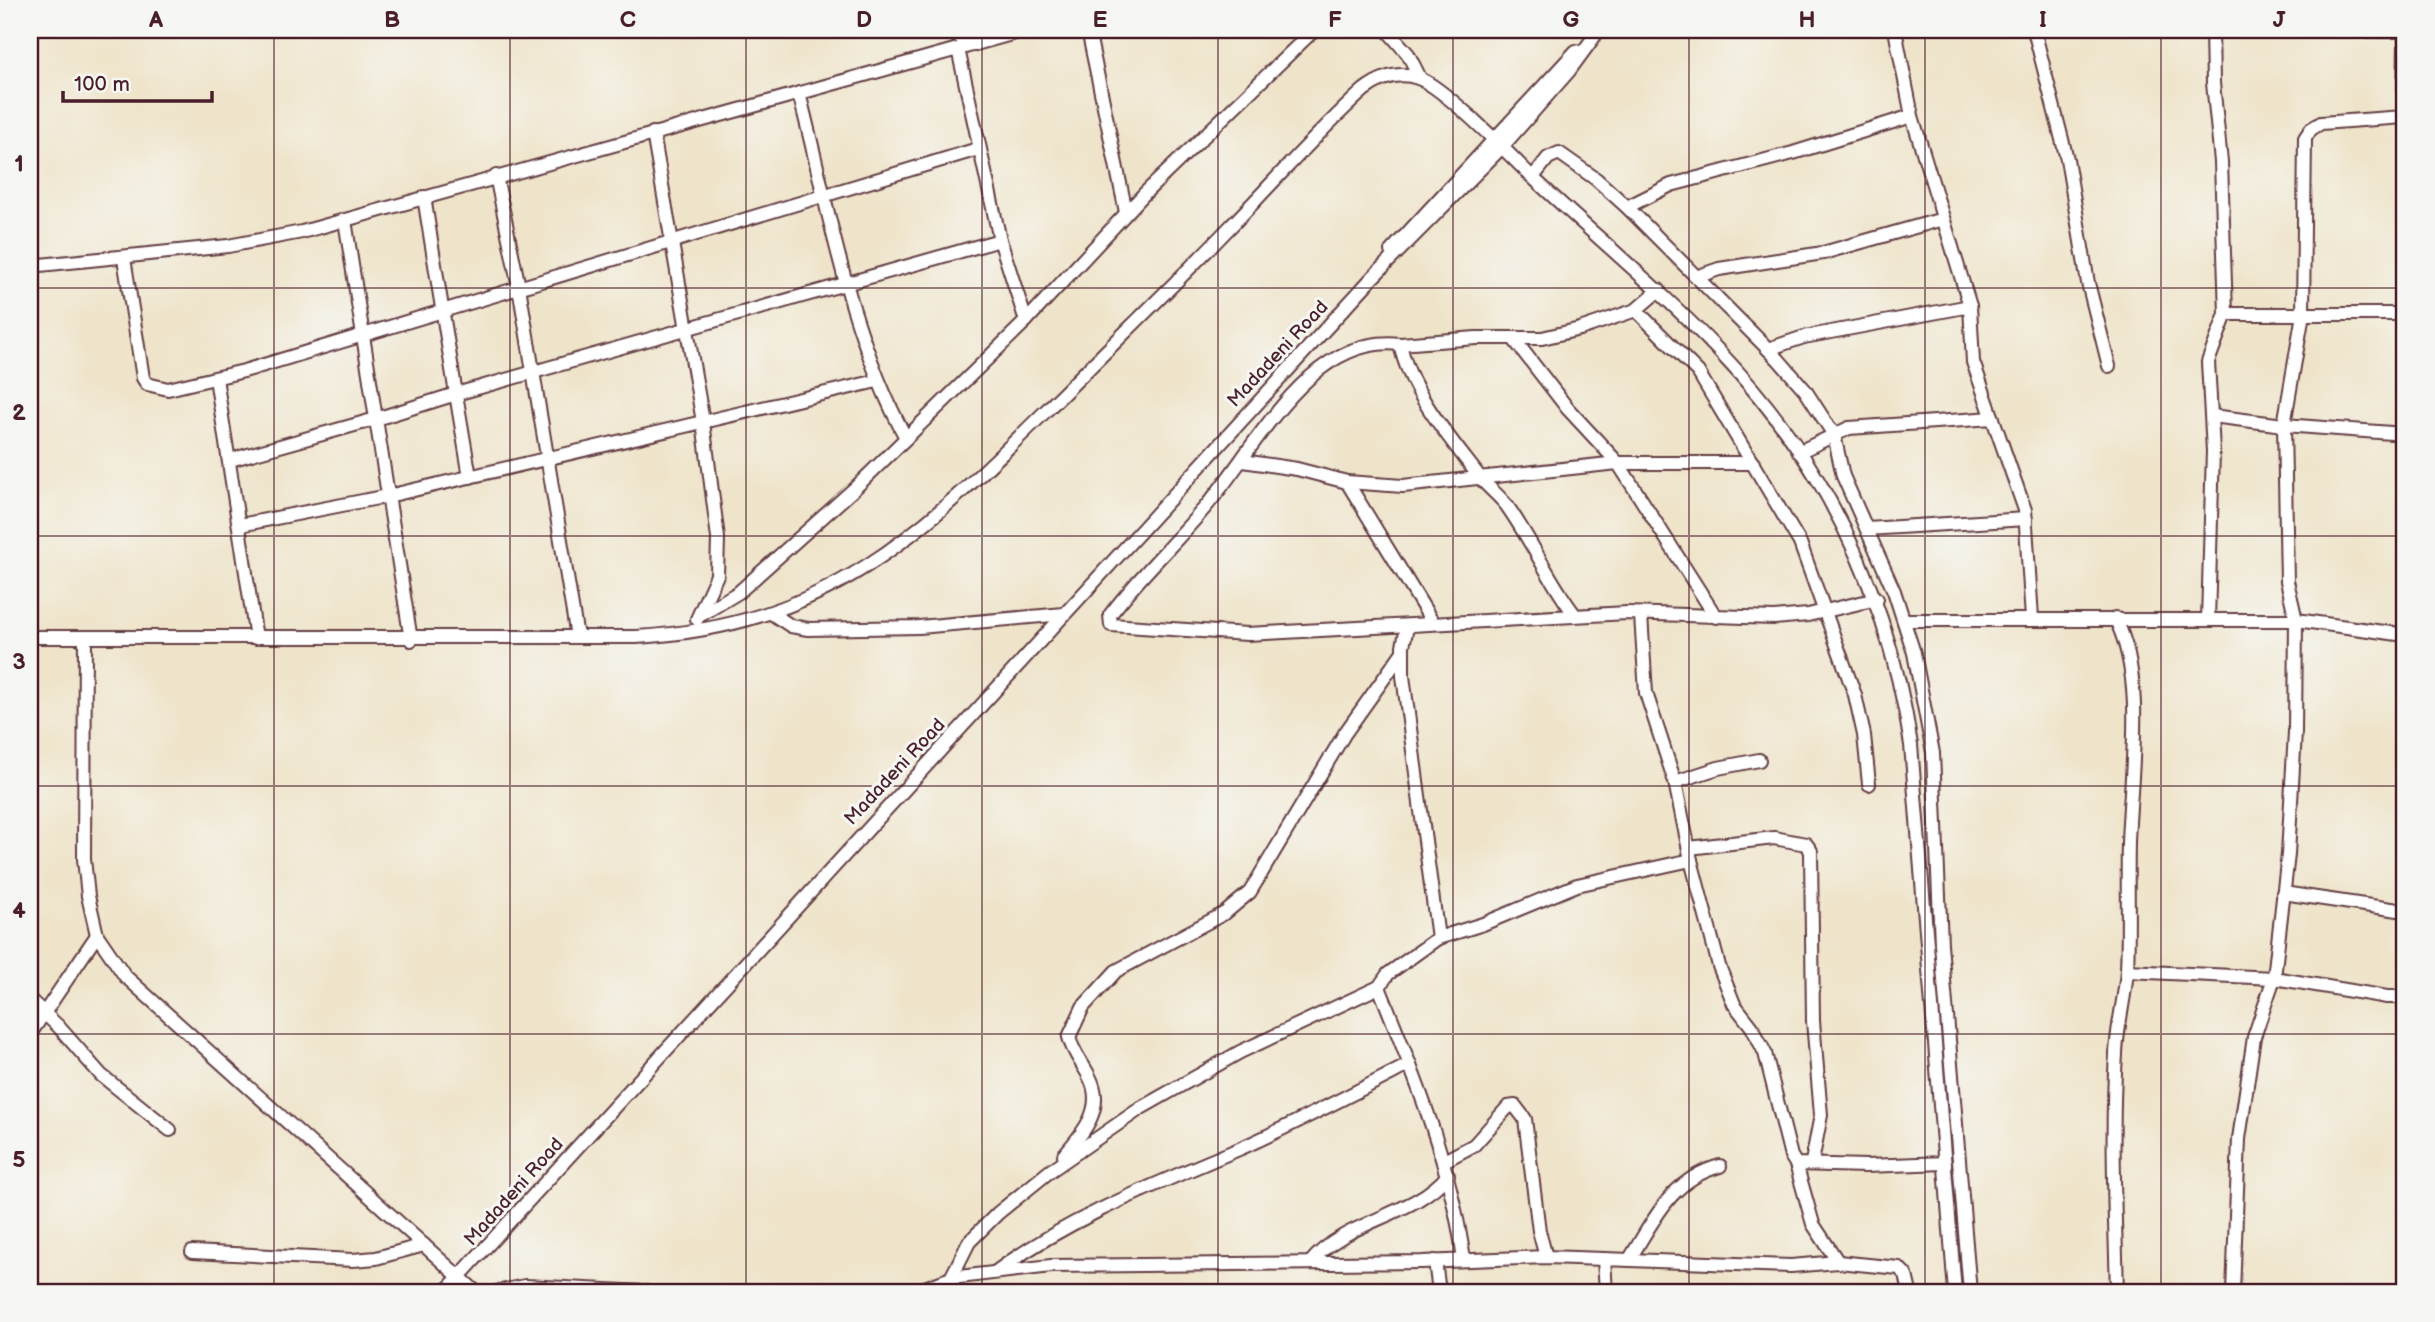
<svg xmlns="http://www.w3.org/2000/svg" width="2435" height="1322" font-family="'Balsamiq Sans',sans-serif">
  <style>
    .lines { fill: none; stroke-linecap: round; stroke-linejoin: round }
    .minor-casing { stroke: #633d43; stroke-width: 16 }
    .minor { stroke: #fff; stroke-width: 12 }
    .grid { fill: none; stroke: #4a1f2b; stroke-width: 2; stroke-opacity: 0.55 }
    .labels { text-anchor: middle; stroke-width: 6; stroke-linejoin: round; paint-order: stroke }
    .street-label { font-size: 19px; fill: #4a1f2b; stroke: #f6f6f2 }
    .neatline { fill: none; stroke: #4a1f2b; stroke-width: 2.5 }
    .grid-label { font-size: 23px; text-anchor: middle; font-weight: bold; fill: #4a1f2b }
  </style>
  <rect width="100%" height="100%" fill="#f6f6f2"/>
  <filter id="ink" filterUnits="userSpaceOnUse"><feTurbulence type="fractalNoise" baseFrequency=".0143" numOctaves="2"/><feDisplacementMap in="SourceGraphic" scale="14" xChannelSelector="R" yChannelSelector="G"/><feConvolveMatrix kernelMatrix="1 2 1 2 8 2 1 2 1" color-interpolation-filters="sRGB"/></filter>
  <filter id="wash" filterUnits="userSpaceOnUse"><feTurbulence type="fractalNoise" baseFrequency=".00686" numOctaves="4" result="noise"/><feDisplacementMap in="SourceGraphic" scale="28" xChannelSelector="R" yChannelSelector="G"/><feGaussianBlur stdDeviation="1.57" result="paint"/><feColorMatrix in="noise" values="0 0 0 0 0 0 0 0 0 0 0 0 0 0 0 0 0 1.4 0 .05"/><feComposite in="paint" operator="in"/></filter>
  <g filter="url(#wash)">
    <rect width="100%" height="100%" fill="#efe4ca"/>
  </g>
  <g filter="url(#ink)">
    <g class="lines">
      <g class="minor-casing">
        <g id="minor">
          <path d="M946,30l29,15"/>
          <path d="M1088,30l38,182"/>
          <path d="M1387,30l21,24 12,24"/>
          <path d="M1895,30l17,86 58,190 3,56 52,148 7,109"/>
          <path d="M2034,30l33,129 21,124 21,83"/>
          <path d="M2328,30l77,1"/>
          <path d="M958,49l42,191 26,81"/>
          <path d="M799,93c30,116 49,238 107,345"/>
          <path d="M653,133l50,289 15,116 -1,37 -20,44"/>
          <path d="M496,176l23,111 58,350"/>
          <path d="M1533,177l15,-19 11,-5 37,26 31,28 151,152 27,31 29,45 9,41 51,115 20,62 19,100 8,191 29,348"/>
          <path d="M1627,207l44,-22 122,-32 119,-37"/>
          <path d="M1391,251l185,-200"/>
          <path d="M124,258l19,120 4,6 21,5 76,-18 734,-222"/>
          <path d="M30,266l198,-20 74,-14 724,-202"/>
          <path d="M1696,277l23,-8 104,-16 120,-34"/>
          <path d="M1636,310l62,62 102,171 55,152 9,40 5,49"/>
          <path d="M2226,314h179"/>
          <path d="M1513,338l55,71 50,54 98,154"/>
          <path d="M1400,344c-92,-11 -146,109 -198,167 -30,35 -64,67 -92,104l1,10 136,9 380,-21 147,5 34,-3 69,-16"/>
          <path d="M1768,349l36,-12 166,-31"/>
          <path d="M216,378l40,260"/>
          <path d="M2212,416l72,9 19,-111 2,-176 6,-9 10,-6 83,-6 1,-78"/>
          <path d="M1799,452l50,-24 144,-10"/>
          <path d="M230,460l146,-41 -31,-199"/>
          <path d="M1243,461l54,8 50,13 56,4 215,-23h135"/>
          <path d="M470,477l-14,-83 544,-154"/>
          <path d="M1347,482l86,141"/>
          <path d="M240,525l148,-29 489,-115"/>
          <path d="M1867,529l159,-10"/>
          <path d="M771,613l20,13 17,3 111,-2 145,-13"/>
          <path d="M1575,615c-26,-34 -43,-74 -68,-109 -8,-11 -20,-19 -29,-31 -29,-38 -68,-83 -78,-131l76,-6h66l38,-9 56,-19 23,-20"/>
          <path d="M1641,615l5,78 29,89 16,78 28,106 15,38 18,23 13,26 26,103 5,8 70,2 79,-3"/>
          <path d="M699,616l40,-24 115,-103 172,-168 119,-128 169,-163"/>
          <path d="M2115,618c32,62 15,157 13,225 -1,42 1,85 -1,127 -2,28 -10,56 -11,84 -5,79 -1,159 1,238"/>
          <path d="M1905,620h391l109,15"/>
          <path d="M2208,620l5,-169 -5,-89 18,-48 -5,-152 -8,-79 -1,-53"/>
          <path d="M30,637h606c200,-11 293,-111 427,-243 56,-56 113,-111 168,-168 44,-45 86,-94 133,-136 16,-12 35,-19 54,-12 26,9 90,75 112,97 105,99 214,179 289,307 48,82 78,168 92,263l44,547"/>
          <path d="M85,638l-1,221 4,37 9,39 28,41 351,316"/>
          <path d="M411,640l-35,-221 80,-25 -32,-197"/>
          <path d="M1675,782l43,-14 41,-8"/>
          <path d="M1689,848l85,-10 32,6 5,7 2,170 8,94 -9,47"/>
          <path d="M2283,893l122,18"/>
          <path d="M1438,938l45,-14 94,-39 114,-25"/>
          <path d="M2127,971l147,7 113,19h18"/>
          <path d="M1379,987c36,89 72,177 85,273"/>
          <path d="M30,1000l28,26 43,49 69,55"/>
          <path d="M30,1034l67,-99"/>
          <path d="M1064,1155c20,-23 42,-48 25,-79 -6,-12 -17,-25 -20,-39l14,-30 33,-36 109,-58 25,-21 95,-159 57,-80"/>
          <path d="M1444,1161l30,-16 34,-38 7,-1 10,13 14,112 7,26"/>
          <path d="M1796,1164l17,60 25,38"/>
          <path d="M192,1252l161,8 23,-2 48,-13"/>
          <path d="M1629,1260c25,-40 42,-81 91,-94"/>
          <path d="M1435,1261l4,31"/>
          <path d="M1310,1263c35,-43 103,-46 138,-88"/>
          <path d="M997,1271c73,-54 160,-87 242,-122 58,-26 115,-56 171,-85"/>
          <path d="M951,1278l18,-36 29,-29 52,-42 91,-63 99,-56 139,-65 9,-13 50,-36 -35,-262v-30l4,-19"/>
          <path d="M445,1292l928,-1015 129,-130 67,-76 30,-41"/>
          <path d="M496,1292l29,-6 121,6"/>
          <path d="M914,1292l37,-14 100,-12 371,-4 124,-5 58,2"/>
          <path d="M1606,1292l-2,-33 187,7 47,-4 61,6 7,7 4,17"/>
          <path d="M2233,1292l6,-153 15,-102 20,-59 14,-124 7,-122 1,-112 -9,-39 -3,-156 121,9"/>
        </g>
      </g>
      <use href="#minor" class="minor"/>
    </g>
  </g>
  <path class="grid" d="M274,30v1262M510,30v1262M746,30v1262M982,30v1262M1218,30v1262M1453,30v1262M1689,30v1262M1925,30v1262M2161,30v1262M30,288h2375M30,536h2375M30,786h2375M30,1034h2375"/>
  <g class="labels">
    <g class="street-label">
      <text transform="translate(1277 353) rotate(-47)" y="7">Madadeni Road</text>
      <text transform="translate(894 771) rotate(-47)" y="7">Madadeni Road</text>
      <text transform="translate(513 1191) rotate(-48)" y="7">Madadeni Road</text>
    </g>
  </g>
  <rect width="2435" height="1322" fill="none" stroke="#f6f6f2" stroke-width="77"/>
  <path d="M63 91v10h149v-10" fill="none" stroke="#4a1f2b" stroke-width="3.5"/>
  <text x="74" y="91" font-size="21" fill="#4a1f2b" stroke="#f6f6f2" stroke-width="5" paint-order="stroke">100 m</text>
  <rect x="38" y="38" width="2358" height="1246" class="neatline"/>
  <g class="grid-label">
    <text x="156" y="27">A</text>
    <text x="392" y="27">B</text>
    <text x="628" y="27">C</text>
    <text x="864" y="27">D</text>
    <text x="1100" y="27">E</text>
    <text x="1335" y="27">F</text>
    <text x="1571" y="27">G</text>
    <text x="1807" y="27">H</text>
    <text x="2043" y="27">I</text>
    <text x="2279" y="27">J</text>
    <text x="19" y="171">1</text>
    <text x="19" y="420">2</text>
    <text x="19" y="669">3</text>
    <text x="19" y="918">4</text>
    <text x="19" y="1167">5</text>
  </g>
</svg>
